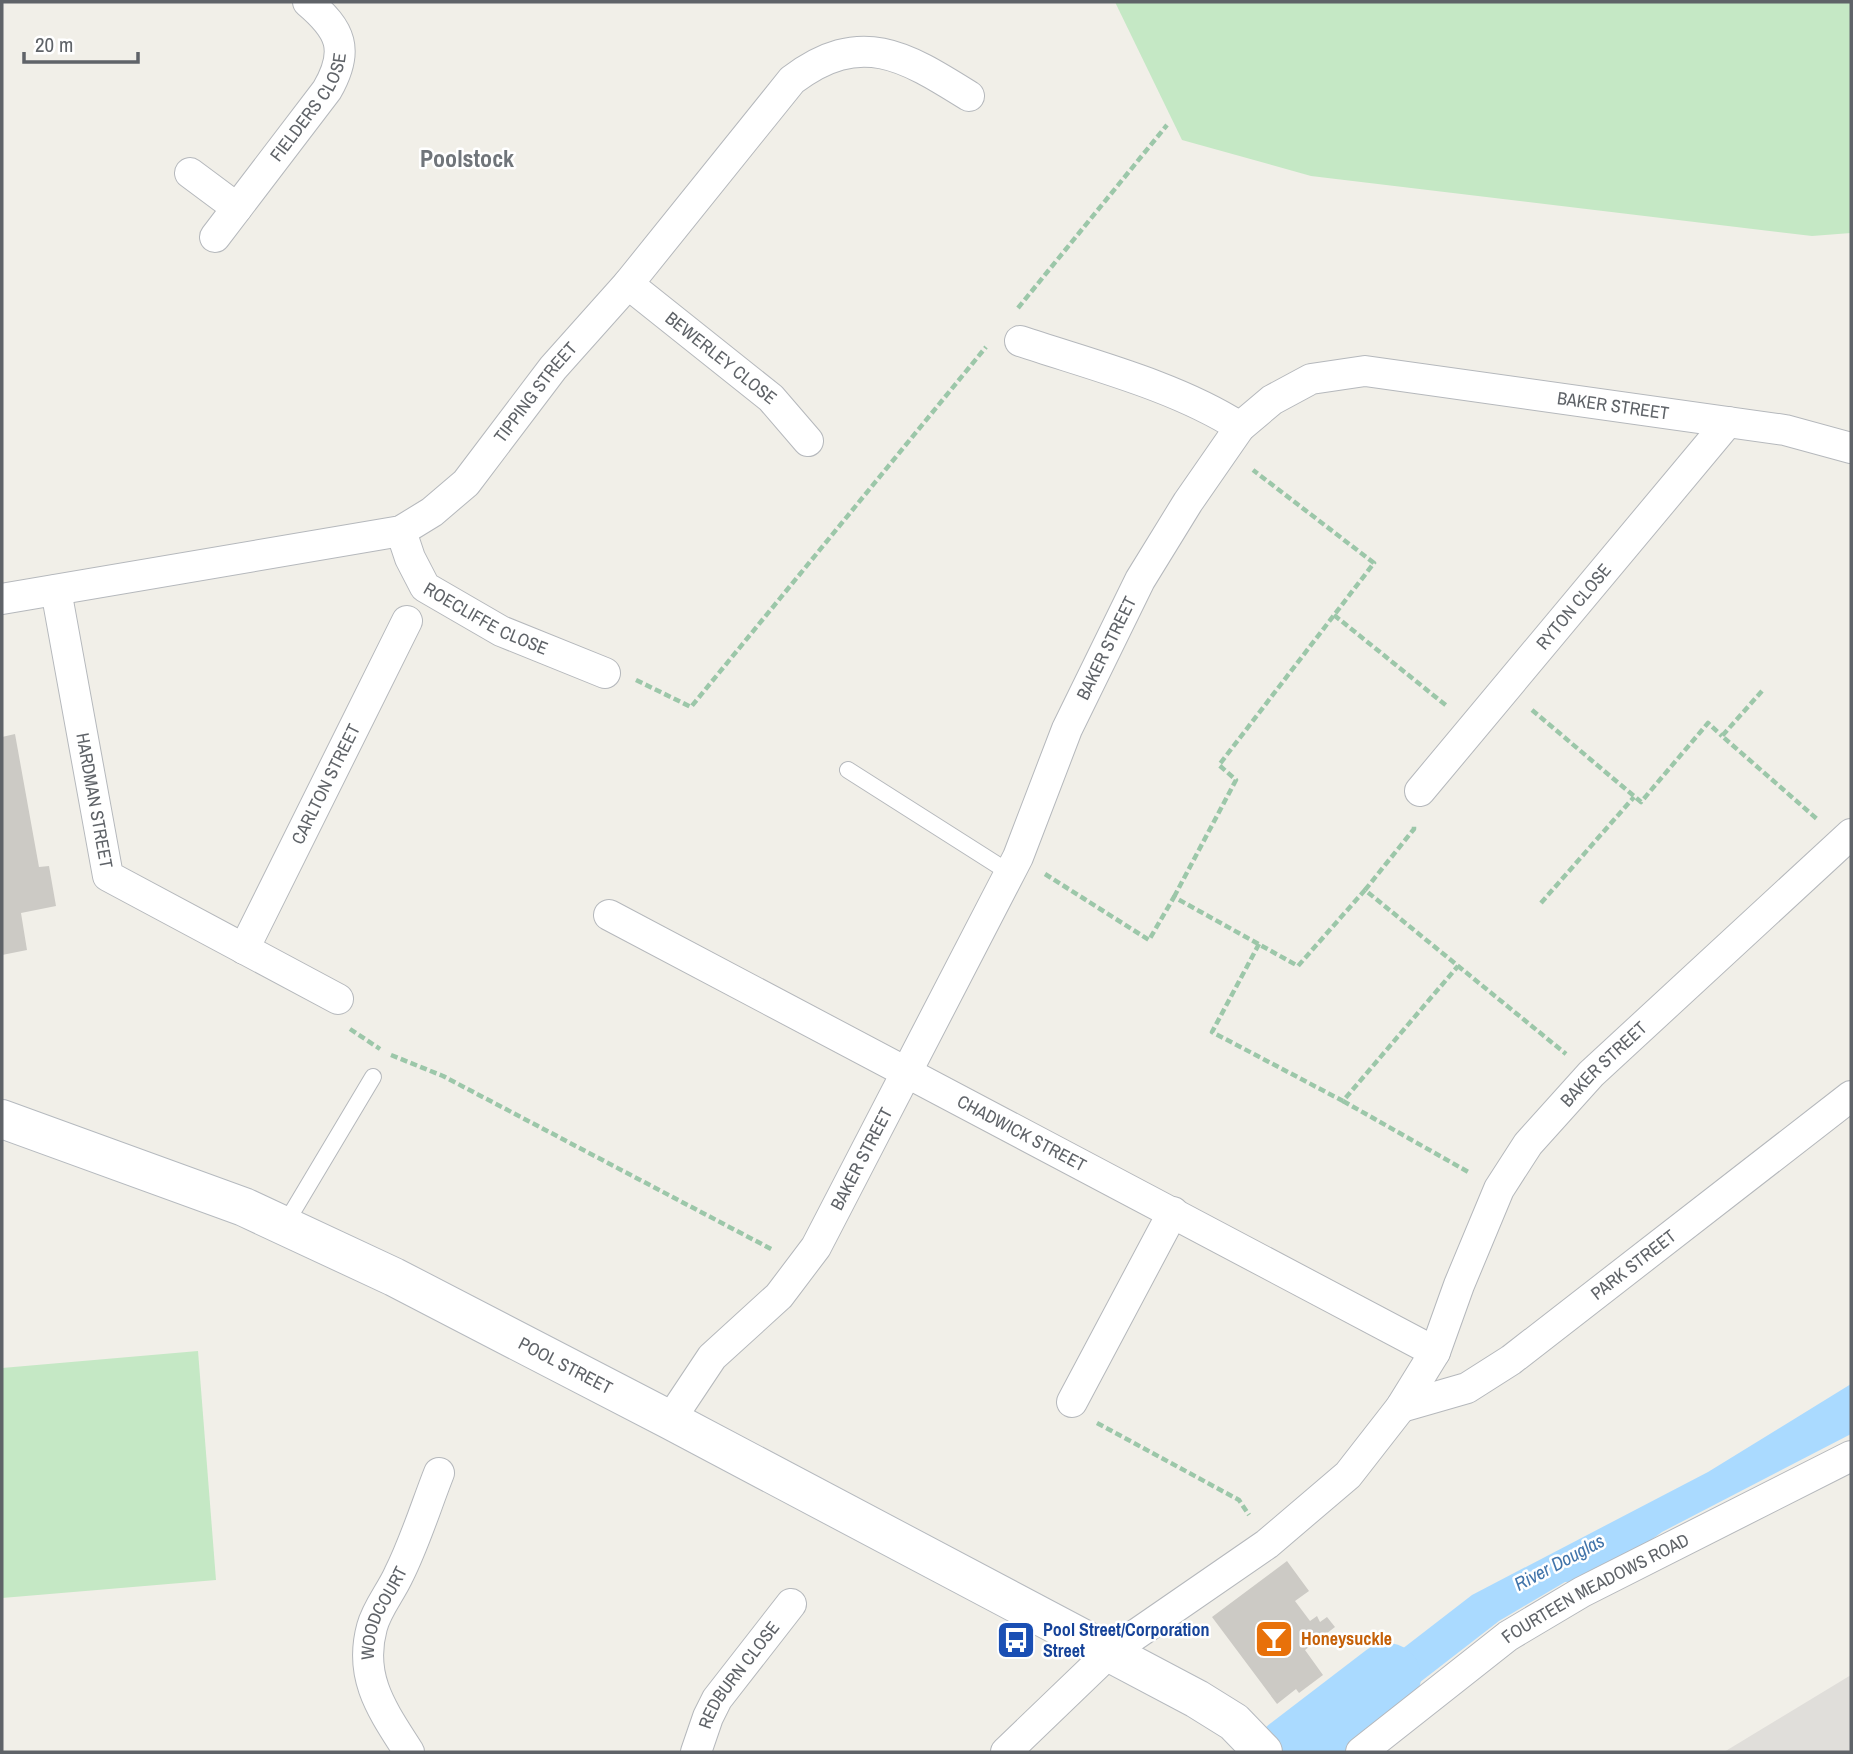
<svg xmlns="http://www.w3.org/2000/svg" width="1853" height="1754" font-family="'Archivo Narrow',sans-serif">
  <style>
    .industrial { fill: #e0deda }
    .green { fill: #c5e8c5 }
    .water { fill: #aadaff }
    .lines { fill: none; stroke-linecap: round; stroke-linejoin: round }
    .river { stroke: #aadaff; stroke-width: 68 }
    .building { fill: #cccac5 }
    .lane-casing { stroke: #b5b8bc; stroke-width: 18 }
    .street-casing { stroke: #b5b8bc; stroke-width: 32 }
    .secondary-casing { stroke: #b6babf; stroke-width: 40 }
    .path { stroke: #9cc7a9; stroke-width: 4.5; stroke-dasharray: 7 3.5; stroke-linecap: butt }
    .lane { stroke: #fff; stroke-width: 16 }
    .street { stroke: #fff; stroke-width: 30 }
    .secondary { stroke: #fff; stroke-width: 38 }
    .labels { text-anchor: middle; stroke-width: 5; stroke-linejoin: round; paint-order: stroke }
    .street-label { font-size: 18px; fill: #5f6368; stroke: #fff }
    .transit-label { font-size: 18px; font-weight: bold; fill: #164399; stroke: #fff; text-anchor: start }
    .food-label { font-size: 18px; font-weight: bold; fill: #c56008; stroke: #fff; text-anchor: start }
    .water-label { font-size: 19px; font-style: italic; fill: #4174aa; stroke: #fff }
    .district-label { font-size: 24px; font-weight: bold; fill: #70757a; stroke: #fff }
  </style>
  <rect width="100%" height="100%" fill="#f1efe8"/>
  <path class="industrial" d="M1851,1675v77h-127z"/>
  <g class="green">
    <path d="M1115,2h736v231l-39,3 -501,-60 -129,-36z"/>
    <path d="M198,1351l18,229 -214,18v-230z"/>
  </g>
  <path class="water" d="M1851,1384v50l-189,98 -33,24 -47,25 -17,1 -66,39 -155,120 -17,7 -22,-24 167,-129 236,-123z"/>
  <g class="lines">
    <path class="river" d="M1289,1752l98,-75"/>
  </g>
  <g class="building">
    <path d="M15,734l24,133 10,-1 7,40 -35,7 6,37 -25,5v-218z"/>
    <path d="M1287,1561l22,30 -14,10 15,20 7,-5 3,6 7,-5 8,10 -30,23 18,25 -24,18 -3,-4 -19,15 -65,-87z"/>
  </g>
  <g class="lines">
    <g class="lane-casing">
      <g id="lane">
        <path d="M848,770l162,103"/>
        <path d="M284,1226l89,-149"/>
      </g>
    </g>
    <g class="street-casing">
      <g id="street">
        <path d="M190,173l47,35"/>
        <path id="s1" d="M215,237l112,-147c23,-40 14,-60 -19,-88"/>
        <path id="s2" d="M628,284l143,114 37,43"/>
        <path d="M1020,341c72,24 156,45 220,86"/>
        <path id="s3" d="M401,531l9,27 15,29 76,44 104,42"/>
        <path id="s4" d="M56,590l52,286 230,123"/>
        <path id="s5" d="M2,599l399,-68 31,-19 34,-29 87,-115 75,-84 164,-204c69,-52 113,-24 177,16"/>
        <path id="s6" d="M1420,791l308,-369"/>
        <path id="s7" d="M609,915l826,437"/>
        <path id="s8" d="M244,949l163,-328"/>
        <path d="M1072,1402l101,-190"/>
        <path id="s9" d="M1401,1407l66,-19 44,-28 340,-264"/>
        <path id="s10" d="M670,1420l42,-63 67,-61 37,-49 202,-390 49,-128 73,-149 48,-78 52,-75 32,-27 39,-21 54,-8 420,59 66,18"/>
        <path id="s11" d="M409,1752c-26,-41 -51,-74 -37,-125 5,-19 19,-35 27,-53 16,-32 27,-68 40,-101"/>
        <path id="s12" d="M696,1752l12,-35 9,-18 74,-95"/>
        <path id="s13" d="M1006,1752l103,-99 158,-109 81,-69 53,-68 34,-55 24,-67 40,-96 29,-45 63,-70 260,-240"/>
        <path id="s14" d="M1361,1752l147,-116 74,-44 269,-136"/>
      </g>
    </g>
    <g class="secondary-casing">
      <g id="secondary">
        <path id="s15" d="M2,1119l242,88 150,70 276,143 527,279 37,23 29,30"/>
      </g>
    </g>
    <g class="path">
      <path d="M1018,308l149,-183"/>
      <path d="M1334,615l114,92"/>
      <path d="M636,680l55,27 295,-360"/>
      <path d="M1762,691l-40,45 95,83"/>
      <path d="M1532,710l109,92 67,-79 14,13"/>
      <path d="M1045,874l104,66 25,-43 124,69 67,-76 201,164"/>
      <path d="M1365,890l49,-61v-5"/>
      <path d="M1174,897l62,-117 -17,-15 155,-202 -121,-93"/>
      <path d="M1541,903l93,-106"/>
      <path d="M1259,944l-47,88 131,69 115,-135"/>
      <path d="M350,1029l30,20"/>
      <path d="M391,1055l52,21 330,174"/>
      <path d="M1343,1101l127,72"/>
      <path d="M1097,1423l142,77 10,15"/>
    </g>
    <use href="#lane" class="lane"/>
    <use href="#street" class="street"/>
    <use href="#secondary" class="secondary"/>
  </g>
  <defs>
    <g id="bar-square" transform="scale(2.0125)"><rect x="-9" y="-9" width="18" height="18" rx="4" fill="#e8710a" stroke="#fff"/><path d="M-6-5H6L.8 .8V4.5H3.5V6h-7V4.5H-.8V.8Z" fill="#fff"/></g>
    <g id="bus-square" transform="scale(2.0125)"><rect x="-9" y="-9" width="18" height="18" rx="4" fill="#1a4fb4" stroke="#fff"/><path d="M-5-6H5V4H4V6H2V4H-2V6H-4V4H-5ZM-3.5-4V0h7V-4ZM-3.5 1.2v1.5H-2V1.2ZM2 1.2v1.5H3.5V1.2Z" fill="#fff"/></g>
  </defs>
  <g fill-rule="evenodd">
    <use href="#bar-square" x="1274" y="1639"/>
    <use href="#bus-square" x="1016" y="1640"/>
  </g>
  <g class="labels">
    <g class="street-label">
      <text dy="6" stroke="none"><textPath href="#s1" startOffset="161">FIELDERS CLOSE</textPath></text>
      <text dy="6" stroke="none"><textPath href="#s2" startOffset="119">BEWERLEY CLOSE</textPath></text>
      <text dy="6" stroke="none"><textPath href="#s5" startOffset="600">TIPPING STREET</textPath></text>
      <text dy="6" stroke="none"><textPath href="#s10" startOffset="1544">BAKER STREET</textPath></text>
      <text dy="6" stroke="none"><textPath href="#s6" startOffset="240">RYTON CLOSE</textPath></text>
      <text dy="6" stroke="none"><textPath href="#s3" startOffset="130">ROECLIFFE CLOSE</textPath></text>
      <text dy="6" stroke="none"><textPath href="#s10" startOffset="894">BAKER STREET</textPath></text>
      <text dy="6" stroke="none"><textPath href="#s8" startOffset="184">CARLTON STREET</textPath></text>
      <text dy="6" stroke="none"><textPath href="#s4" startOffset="214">HARDMAN STREET</textPath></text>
      <text dy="6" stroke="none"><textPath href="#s13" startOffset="931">BAKER STREET</textPath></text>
      <text dy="6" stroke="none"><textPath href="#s7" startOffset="467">CHADWICK STREET</textPath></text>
      <text dy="6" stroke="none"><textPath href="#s10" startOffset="327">BAKER STREET</textPath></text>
      <text dy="6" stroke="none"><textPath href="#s9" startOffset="276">PARK STREET</textPath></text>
      <text dy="6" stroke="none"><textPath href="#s15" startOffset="616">POOL STREET</textPath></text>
      <text dy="6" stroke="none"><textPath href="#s14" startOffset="287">FOURTEEN MEADOWS ROAD</textPath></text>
      <text dy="6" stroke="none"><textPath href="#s11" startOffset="152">WOODCOURT</textPath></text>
      <text dy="6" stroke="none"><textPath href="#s12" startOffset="89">REDBURN CLOSE</textPath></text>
    </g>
    <g class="transit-label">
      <text x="1043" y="1636">Pool Street/Corporation<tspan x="1043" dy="21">Street</tspan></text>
    </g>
    <g class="food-label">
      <text x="1301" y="1645">Honeysuckle</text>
    </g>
    <g class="water-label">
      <text transform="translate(1559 1562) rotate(-28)" y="7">River Douglas</text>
    </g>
    <g class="district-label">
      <text x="467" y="167">Poolstock</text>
    </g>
  </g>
  <rect width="1853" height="1754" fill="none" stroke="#5f6368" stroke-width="7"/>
  <path d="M24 52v10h114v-10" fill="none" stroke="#5f6368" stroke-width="3.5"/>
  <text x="35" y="52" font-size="21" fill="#5f6368" stroke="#ffffff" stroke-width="5" paint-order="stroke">20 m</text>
</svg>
